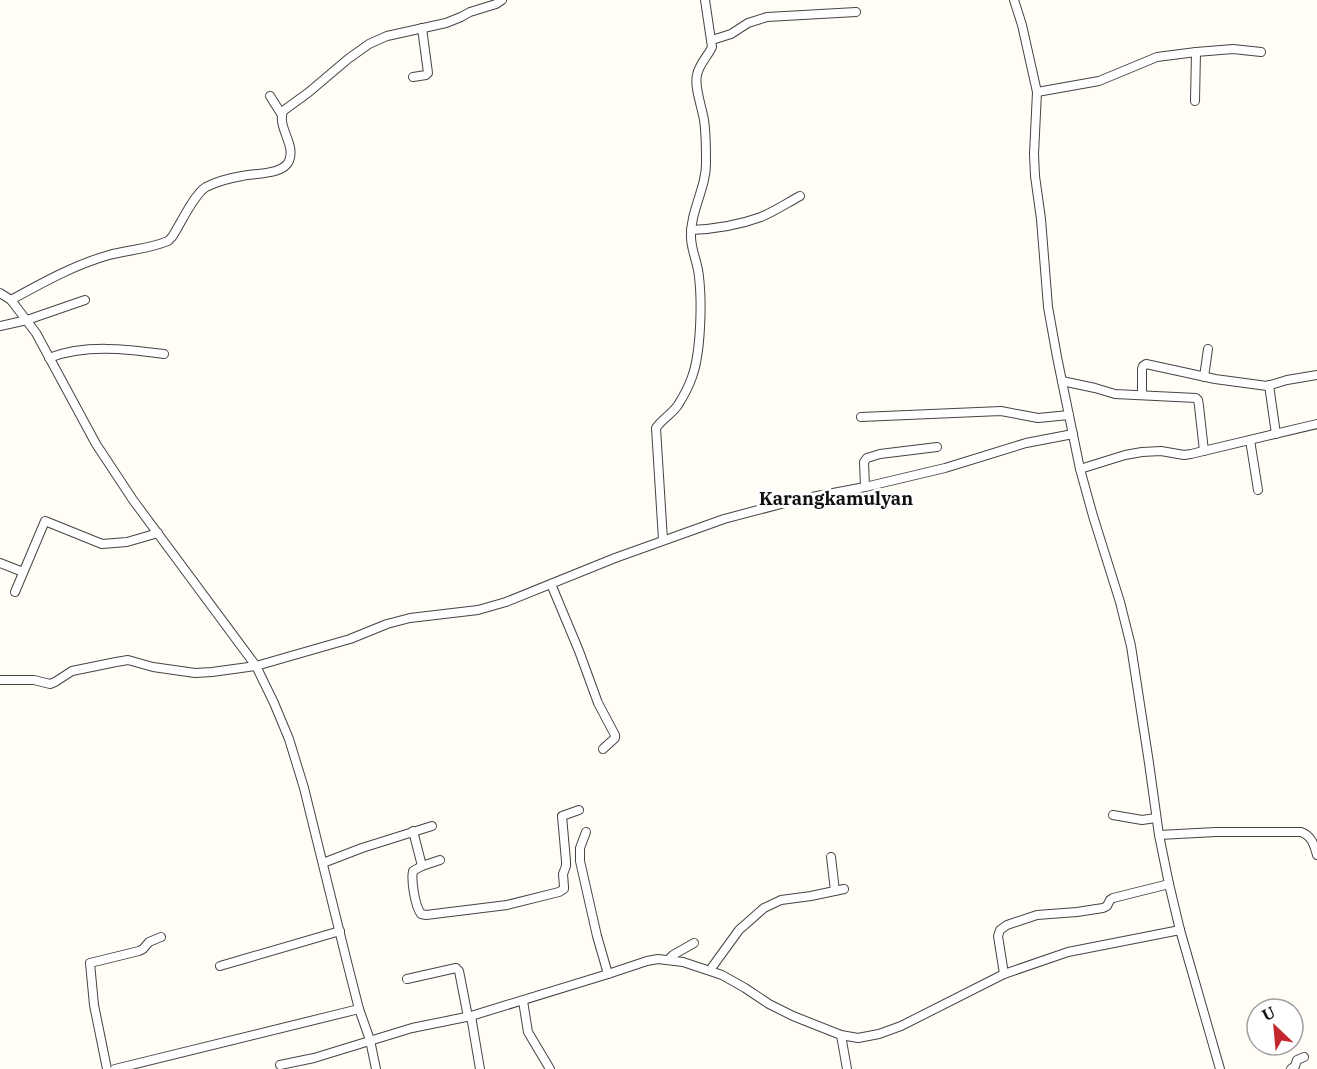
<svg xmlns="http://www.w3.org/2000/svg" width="1317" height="1069" font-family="'IBM Plex Serif',serif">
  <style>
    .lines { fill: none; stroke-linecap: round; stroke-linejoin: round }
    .minor-casing { stroke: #444; stroke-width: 10 }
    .minor { stroke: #fff; stroke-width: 8 }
    .labels { text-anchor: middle; stroke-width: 6; stroke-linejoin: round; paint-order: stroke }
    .quarter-label { font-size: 18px; font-weight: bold; fill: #111; stroke: #fff }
  </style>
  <rect width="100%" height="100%" fill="#fffdf5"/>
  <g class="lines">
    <g class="minor-casing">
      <g id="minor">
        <path d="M1014,0l8,25 15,67 -3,62 1,22 6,43 7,88 9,50 23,112 13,47 27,86 11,44 18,117 10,72 10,49 11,46 40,139"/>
        <path d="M712,40l19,-6 17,-11 19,-6 89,-5"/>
        <path d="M413,77l13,-2 2,-2 -6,-45"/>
        <path d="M1037,92l62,-11 58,-24 39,-5 37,-3 28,3"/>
        <path d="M270,96l12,19"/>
        <path d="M1195,101l1,-49"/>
        <path d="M691,230c24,-1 48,-5 70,-13 14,-6 26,-14 39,-21"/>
        <path d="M0,293l11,7 25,33 60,111 37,56 123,166 18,37 15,36 15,49 43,174 12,47 11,31 6,29"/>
        <path d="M11,300c31,-17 63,-35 98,-45 19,-5 40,-6 59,-14l4,-4c8,-12 22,-43 34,-50 10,-5 24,-9 36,-11 12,-3 41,-1 47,-15 7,-17 -12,-33 -6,-50l26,-19 39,-33 21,-15 18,-8 59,-13 15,-6 9,-5 26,-8 6,-4"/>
        <path d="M0,326l27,-6 58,-20"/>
        <path d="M49,358c36,-14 77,-9 115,-4"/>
        <path d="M1204,377l4,-28"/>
        <path d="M1062,381l33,7 20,6 81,4 2,2 1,6 5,45"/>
        <path d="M1269,385l7,49"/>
        <path d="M1142,395v-26l1,-3 3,-2 69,15 52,7 20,-6 30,-5"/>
        <path d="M861,417l140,-6 37,7 31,-3"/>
        <path d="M1250,440l8,50"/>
        <path d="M1080,469l45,-14 17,-3 19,-1 23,4 7,-1 126,-30"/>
        <path d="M865,487l-1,-25 3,-4 13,-4 57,-7"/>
        <path d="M663,540l-7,-112c6,-9 16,-14 22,-23 5,-8 11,-19 14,-28 9,-24 10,-75 7,-100 -1,-14 -8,-27 -8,-40 -1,-26 16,-50 15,-76 0,-14 0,-28 -2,-41 -2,-13 -10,-33 -7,-45 2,-11 11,-19 15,-28l-7,-47"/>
        <path d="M0,563l23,9"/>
        <path d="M551,584l28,67 19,52 17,32v3l-12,11"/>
        <path d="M15,592l30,-71 57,23 25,-2 31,-9"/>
        <path d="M0,680h34l16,4 5,-2 17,-11 44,-9 12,-2 25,7 42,6 17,-1 44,-6 94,-27 37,-15 23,-6 68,-8 28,-8 109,-44 109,-39 72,-19 69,-13 80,-19 81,-25 47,-9"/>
        <path d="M1113,815l29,5 14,-2"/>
        <path d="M413,831l9,35 18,-6"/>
        <path d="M586,832l-6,16v13l17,75 11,38"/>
        <path d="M1159,835l57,-3h85c11,4 13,13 16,23"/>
        <path d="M831,857l4,34"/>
        <path d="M323,863l39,-15 70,-22"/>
        <path d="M422,866l-9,5c-2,10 2,35 8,43l5,1 81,-10 52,-13 5,-3v-2l-1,-13 3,-8v-5l-4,-45 17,-6"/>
        <path d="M668,960l5,-5 21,-12"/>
        <path d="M220,966l120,-35"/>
        <path d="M710,970l29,-40 25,-22 17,-8 30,-4 33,-7"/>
        <path d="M1004,974l-6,-38 2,-6 7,-5 30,-10 40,-3 26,-4 4,-2 3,-6 3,-2 56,-14"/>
        <path d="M407,979l49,-11 3,3 9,46"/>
        <path d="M523,1001l5,31 22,37"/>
        <path d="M471,1016l9,53"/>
        <path d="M841,1035l17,3 21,-4 22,-8 103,-52 64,-22 112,-22"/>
        <path d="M280,1065l34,-7 98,-30 59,-12 137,-42 39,-13 11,-2 25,3 39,13 23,13 24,16 24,12 48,19 6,34"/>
        <path d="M107,1069l-13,-64 -4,-42 49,-12 4,-2 6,-7 12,-5"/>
        <path d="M115,1069l244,-60"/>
        <path d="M1291,1069l4,-3 2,-6 7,-3"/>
      </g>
    </g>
    <use href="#minor" class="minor"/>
  </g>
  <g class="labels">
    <g class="quarter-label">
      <text x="836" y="505">Karangkamulyan</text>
    </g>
  </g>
  <g transform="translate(1275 1027) rotate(334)"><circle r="28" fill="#ffffff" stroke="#a0a0a0" stroke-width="1.5"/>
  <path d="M0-4.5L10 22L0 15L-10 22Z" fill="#c4262e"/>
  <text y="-9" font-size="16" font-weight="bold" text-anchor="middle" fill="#111111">U</text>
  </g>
</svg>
